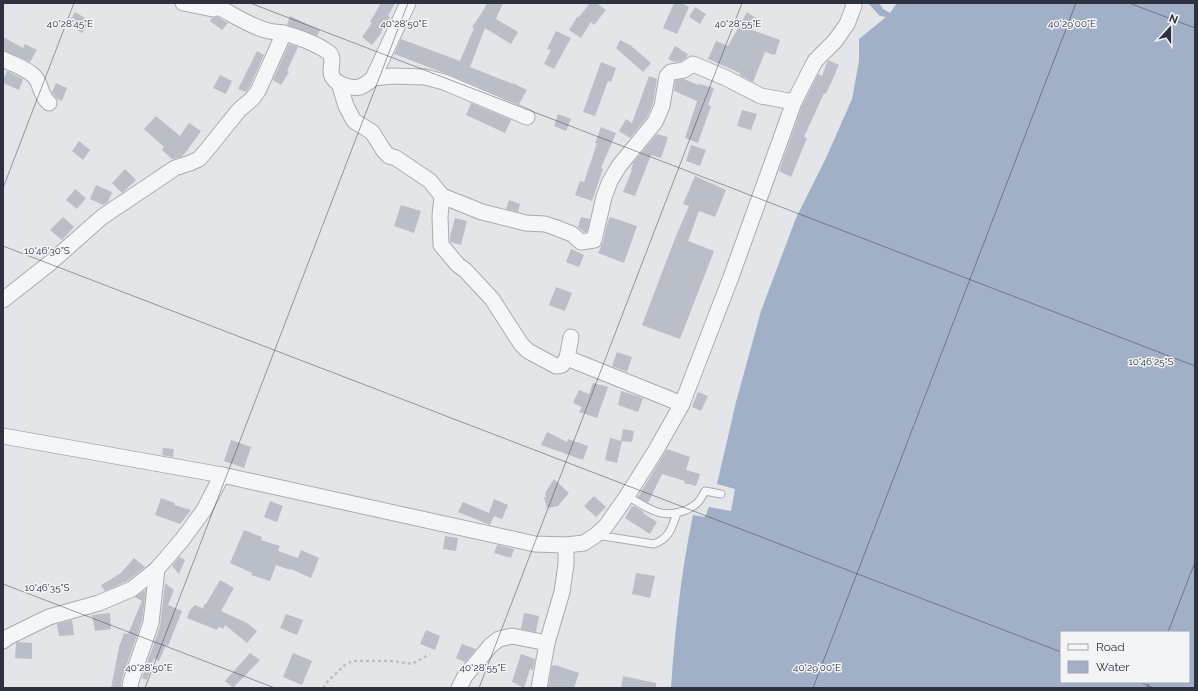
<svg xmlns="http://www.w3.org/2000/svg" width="1198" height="691" font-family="Raleway,sans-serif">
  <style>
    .water { fill: #a1b0c6; fill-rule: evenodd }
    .building { fill: #babec6 }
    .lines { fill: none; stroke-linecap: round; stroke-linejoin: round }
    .lane-casing { stroke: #a8acb3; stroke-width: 9 }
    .street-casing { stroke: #a8acb3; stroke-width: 17 }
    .path { stroke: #bdbfc4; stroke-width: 2.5; stroke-dasharray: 3 3; stroke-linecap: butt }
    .lane { stroke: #f5f6f8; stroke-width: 7 }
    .street { stroke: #f5f6f8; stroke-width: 15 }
    .ticks { fill: none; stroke: #2c3240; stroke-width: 1; stroke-opacity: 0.45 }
    .ticks-label { font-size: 10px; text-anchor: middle; fill: #2c3240; stroke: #f2f4f7; stroke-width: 3; stroke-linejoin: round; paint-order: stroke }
  </style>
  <rect width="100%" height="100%" fill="#e3e5e9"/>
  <path class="water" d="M868,3h11l4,6 7,4 7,-10h298v685h-524c4,-58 10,-116 22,-173l12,2 4,-10 22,4 4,-22 -18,-5 19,-82 25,-91 35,-93 30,-60 26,-59 7,-38v-22l27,-22 -6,-1zM1061,632h128v50h-128z"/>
  <g class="building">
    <path d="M381,3h14l-7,13 2,1 -9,15h1l-10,13 -10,-8 10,-14 -2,-1z"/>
    <path d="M487,3h16l-7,16 22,13 -7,12 -26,-16 -15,39 43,17v-1l14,7 -8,14 -72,-30 -53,-20 7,-15 59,22 14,-33 -2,-1 11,-16z"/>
    <path d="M590,3h6l10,7 -12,15 -3,-3 -10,16 -12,-8 9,-14 1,1z"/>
    <path d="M674,3h7l8,4 -12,27 -14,-6z"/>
    <path d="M695,7l11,7 -6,10 -11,-7z"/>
    <path d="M75,12l15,9 -8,12 -14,-9z"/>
    <path d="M747,12l12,8 -7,10 28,10 -5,15 -10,-3 -12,30 -13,-7v-2l-32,-14 8,-18 12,5z"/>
    <path d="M290,16l30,14 -3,6 -30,-11z"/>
    <path d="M218,17l10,6 -6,7 -12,-9 2,-3z"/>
    <path d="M556,31l15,7 -17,31 -10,-5 7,-14 -4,-1z"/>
    <path d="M3,37l20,11 2,-4 12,6 -7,12 -27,-12z"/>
    <path d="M620,40l10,5 21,18 -8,9 -27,-24z"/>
    <path d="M289,44l9,3 -11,24 2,1 -8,13 -8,-5z"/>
    <path d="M675,46l13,8 -2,4 -5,3 -7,1 -6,-3z"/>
    <path d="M257,51l7,4 -14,31 -4,6 -8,-3z"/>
    <path d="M828,60l11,5 -13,29 -2,-1 -20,44 3,1 -16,39 -12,-6 23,-65 16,-32 4,2z"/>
    <path d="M601,62l15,6 -5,14 -3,-1 -13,35 -12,-4z"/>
    <path d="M7,71l16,8 -4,11 -16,-7v-3z"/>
    <path d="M220,75l12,6 -6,13 -13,-6z"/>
    <path d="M649,76l8,3 -4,24 -6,14 -17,21 -11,-7 7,-12 6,4z"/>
    <path d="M684,79l14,6 1,-1 15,4 -6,17 3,1 -13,37 -13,-5 12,-37 -23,-10 1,-11z"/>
    <path d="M56,83l11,5 -5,13 -5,-2 -5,-7z"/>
    <path d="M471,103l40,17 -6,13 -39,-18z"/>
    <path d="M742,110l15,4 -6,16 -14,-4z"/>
    <path d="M558,114l13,5 -5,12 -12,-5z"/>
    <path d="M156,116l24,20 9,-13 12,8 -15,21 -5,5 -9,2 -10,-9 2,-3 -20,-18z"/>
    <path d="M601,127l15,6 -15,35 2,1 -11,32 -17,-6 5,-14 4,1 13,-39h-2z"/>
    <path d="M657,134l11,3 -7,21 -10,-3 -16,41 -12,-4 9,-22h-1l2,-7z"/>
    <path d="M79,141l11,9 -7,10 -11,-9z"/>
    <path d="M691,145l15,5 -6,16 -14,-5z"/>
    <path d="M125,169l11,11 -14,13 -10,-10z"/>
    <path d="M695,176l31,14 -11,27 -16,-6 -11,30 26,10 -34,88 -38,-14 34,-89 13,-30 -6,-2z"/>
    <path d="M96,185l16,7 -4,10 -5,3 -13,-6z"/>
    <path d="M75,189l11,9 -9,11 -11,-9z"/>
    <path d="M509,200l11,4 -2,8 -12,-3z"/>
    <path d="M401,205l20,6 -7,22 -20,-7z"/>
    <path d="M63,217l11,10 -12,13 -12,-10z"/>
    <path d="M581,217l9,2 -3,13h-3l-6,-5z"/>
    <path d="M610,217l27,9 -13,37 -26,-10 5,-11 4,-18z"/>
    <path d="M455,218l12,3 -6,24 -11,-3v-6z"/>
    <path d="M571,249l13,6 -5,12 -13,-5z"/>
    <path d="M556,287l16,6 -7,18 -16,-6z"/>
    <path d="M617,352l15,5 -5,15 -15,-6z"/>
    <path d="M593,383l15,4 -11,31 -18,-6 3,-5 -9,-4 6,-13 10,4z"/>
    <path d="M621,391l22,7 -5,14 -20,-7z"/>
    <path d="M698,392l10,4 -7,15 -9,-4z"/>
    <path d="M623,429l11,2 -2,11 -11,-1z"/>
    <path d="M547,432l20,10 1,-3 20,7 -5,14 -42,-15z"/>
    <path d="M610,438l12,3 -5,22 -12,-3z"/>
    <path d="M231,440l20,7 -7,21 -20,-7z"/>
    <path d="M163,448l11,1 -1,8 -11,-2z"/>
    <path d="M667,449l23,8 -4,13 14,4 -4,12 -12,-3 1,-2 -23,-7 -14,29 -10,-6z"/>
    <path d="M554,479l15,14 -11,13 -11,2 -3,-11h2l-1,-4z"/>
    <path d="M594,496l12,11 -10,10 -12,-11z"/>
    <path d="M161,498l14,5 -1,2 17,5 -11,14 -25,-9z"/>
    <path d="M494,499l14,6 -6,14 -8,-3 -4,9 -32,-13 5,-10 26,11z"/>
    <path d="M270,501l13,5 -6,16 -13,-5z"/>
    <path d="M632,506l1,1 1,-1 10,6 -1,1 14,9 -7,12 -25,-16z"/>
    <path d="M244,530l18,7 -1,3 19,6 -2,5 20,7 3,-8 18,8 -8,20 -20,-9 -1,1 -14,-5 -6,16 -19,-6 1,-2 -22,-10z"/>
    <path d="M445,536l13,2 -2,13 -13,-2z"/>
    <path d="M497,545l17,4 -3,9 -17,-5z"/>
    <path d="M179,557l6,3 -6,14 -7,-8z"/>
    <path d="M134,558l11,9 -18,14 -22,10 -4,-6 20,-12z"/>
    <path d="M636,573l19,3 -5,22 -18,-4z"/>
    <path d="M220,580l14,8 -13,23 26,12 10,8 -10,12 -22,-18 -2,4 -4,-2 -2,3 -30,-12 3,-8 5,-5 9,4 -1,-2 2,-3h1z"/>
    <path d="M165,583l9,7 -6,15 14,6 -14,35 -2,-1 -7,16 -5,-3 -7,22 -5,-2 18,-52z"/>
    <path d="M146,590l-4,31 -20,57 -1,10h-10l8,-41 5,-14 4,1 14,-33 -7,-4z"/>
    <path d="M110,613l1,16 -16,2 -3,-16z"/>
    <path d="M524,613l15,3 -3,16 -15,-3z"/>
    <path d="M286,614l17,6 -6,15 -17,-7z"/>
    <path d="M72,620l2,15 -15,1 -2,-12z"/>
    <path d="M426,630l14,6 -5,14 -15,-6z"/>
    <path d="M17,642l15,1v16l-17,-1 1,-15z"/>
    <path d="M462,644l14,5 -11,13 -9,-4z"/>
    <path d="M250,653l10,7 -27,28 -8,-7z"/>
    <path d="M293,653l19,8 -10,24 -19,-8z"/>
    <path d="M521,654l14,5 -2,11 -3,-1 -6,19 -12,-6z"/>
    <path d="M552,665l2,1 1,-1 24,8 -5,15h-26z"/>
    <path d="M623,676l33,7v5h-35z"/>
  </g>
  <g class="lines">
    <g class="lane-casing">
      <g id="lane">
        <path d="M627,496c22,12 33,24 59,14 11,-5 14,-9 19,-19l16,3"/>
        <path d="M596,535l58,9c16,-6 18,-17 23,-31"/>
      </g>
    </g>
    <g class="street-casing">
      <g id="street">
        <path d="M183,3l30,6 5,-2 3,-4"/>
        <path d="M218,7c16,8 30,18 47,23 6,2 12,2 18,3 13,3 34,11 45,19 9,6 -1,18 5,26 5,7 19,11 27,9 5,-2 9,-5 13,-9l35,-75"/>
        <path d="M3,59c9,5 23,9 31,17 8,8 5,18 15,27"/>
        <path d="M373,78l19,-2 33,1 19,5 83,35"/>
        <path d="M339,83l7,23 8,15 18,11 12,19 5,5 7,2 34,23 12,15 40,16 44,11 19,1 9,3 18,7 9,8 13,-2 10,-43 6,-16 9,-15 36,-44 7,-16 5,-30 4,-4 13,-2 9,-6 33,14 35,18 33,6"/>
        <path d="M442,196l-2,20 1,29 17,20 7,5 27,29 29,45 7,7 28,15 6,-1 5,-7"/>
        <path d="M3,300l47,-37 52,-46 73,-49 15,-5 9,-4 7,-8 33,-41 13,-11 6,-8 26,-58"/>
        <path d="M571,337l-4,21 115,46"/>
        <path d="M3,436l219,39 313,69 31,1 18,-2 12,-8 10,-9 21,-30 29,-46 26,-46 49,-127 63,-175 21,-41 20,-20 12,-17 7,-18 -1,-3"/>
        <path d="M3,641l5,-4 41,-20 50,-14 33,-14 25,-20 25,-29 22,-30 18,-35"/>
        <path d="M130,688l1,-7 20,-58 6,-54"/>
        <path d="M459,688l6,-12 26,-31 8,-6 13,-3 35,7"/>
        <path d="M539,688l8,-45 15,-51 4,-28v-19"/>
      </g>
    </g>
    <path class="path" d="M323,688l5,-7 17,-16 7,-4h41l19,3 18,-10"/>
    <use href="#lane" class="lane"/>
    <use href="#street" class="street"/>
  </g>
  <path class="ticks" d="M250,3l945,363M1129,3l66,25M3,188l71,-185M3,246l1058,406M3,584l272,104M1168,632l27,-70M1139,682l15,6M145,688l263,-685M479,688l263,-685M813,688l263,-685M1147,688l2,-6"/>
  <g class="ticks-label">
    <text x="404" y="27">40°28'50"E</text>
    <text x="738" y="27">40°28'55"E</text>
    <text x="1072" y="27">40°29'00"E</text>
    <text x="70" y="27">40°28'45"E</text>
    <text x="47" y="254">10°46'30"S</text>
    <text x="1151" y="365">10°46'25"S</text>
    <text x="47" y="591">10°46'35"S</text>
    <text x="149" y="671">40°28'50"E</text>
    <text x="483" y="671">40°28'55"E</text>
    <text x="817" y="671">40°29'00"E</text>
  </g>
  <rect width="1198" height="691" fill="none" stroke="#2c3240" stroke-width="8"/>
  <rect x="1060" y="631" width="130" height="52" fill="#f2f4f7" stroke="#a3a6ae"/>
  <rect x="1068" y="644" width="20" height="6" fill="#f5f6f8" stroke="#a3a6ae"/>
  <text x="1096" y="651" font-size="12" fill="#2c3240">Road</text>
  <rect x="1068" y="661" width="20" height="12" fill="#a1b0c6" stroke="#a3a6ae"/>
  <text x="1096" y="671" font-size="12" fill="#2c3240">Water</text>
  <g transform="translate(1170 28) rotate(21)" stroke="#f2f4f7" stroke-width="3" paint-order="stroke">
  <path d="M0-3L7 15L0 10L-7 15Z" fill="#2c3240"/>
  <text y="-6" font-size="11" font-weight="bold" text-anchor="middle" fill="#2c3240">N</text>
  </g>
</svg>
